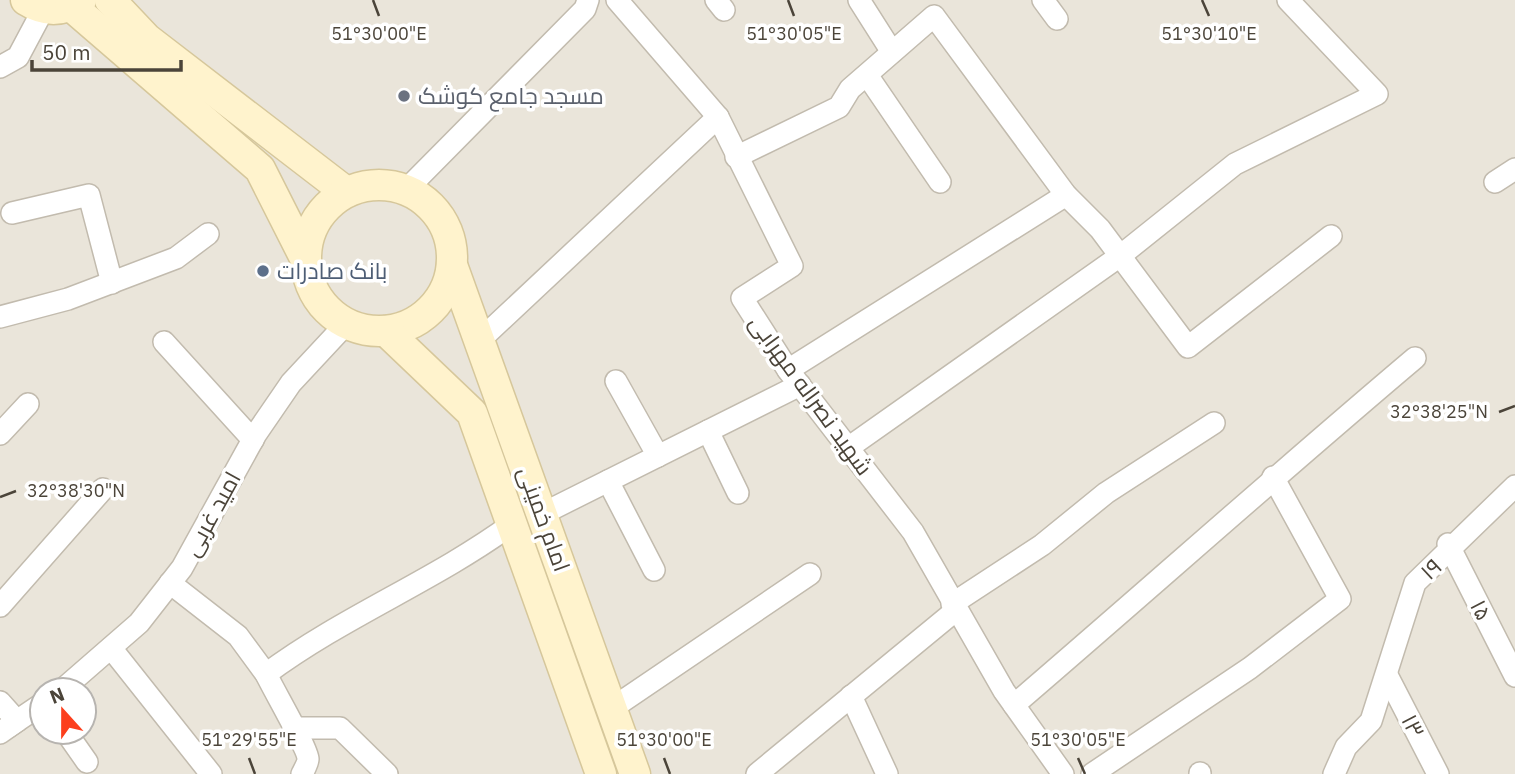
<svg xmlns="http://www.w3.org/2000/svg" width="1515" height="774" font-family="'IBM Plex Sans',Cairo,sans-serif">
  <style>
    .residential { fill: #eae5da; fill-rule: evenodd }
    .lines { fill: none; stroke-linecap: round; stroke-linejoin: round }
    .minor-casing { stroke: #c2bbae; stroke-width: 24 }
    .secondary-casing { stroke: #d6c79b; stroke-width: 33 }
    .minor { stroke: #fff; stroke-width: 21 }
    .secondary { stroke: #fff3cd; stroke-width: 30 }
    .ticks { fill: none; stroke: #4b4439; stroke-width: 2.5 }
    .worship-dot { fill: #6b7280; stroke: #fff; stroke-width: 2.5 }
    .service-dot { fill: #5c6f8a; stroke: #fff; stroke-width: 2.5 }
    .labels { text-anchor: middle; stroke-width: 7; stroke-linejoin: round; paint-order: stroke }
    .worship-label { font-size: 23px; fill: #5b616d; stroke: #fff; text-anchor: start }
    .service-label { font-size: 23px; fill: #4e5e75; stroke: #fff; text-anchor: start }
    .street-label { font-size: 23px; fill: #4b4439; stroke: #fff }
    .ticks-label { font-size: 18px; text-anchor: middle; fill: #4b4439; stroke: #fff; stroke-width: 7; stroke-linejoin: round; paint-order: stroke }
  </style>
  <rect width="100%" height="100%" fill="#f6f3ec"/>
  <path class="residential" d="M0,0h1515v774h-1515zM42,690h42v42h-42z"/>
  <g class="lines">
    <g class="minor-casing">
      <g id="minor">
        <path d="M617,0l101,117 74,149 -50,32 46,72 125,162 91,159 59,83"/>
        <path d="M716,0l8,10"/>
        <path d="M859,0l33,52"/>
        <path d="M1043,0l14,19"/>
        <path d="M0,67l18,-10 25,-47"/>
        <path d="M867,75l73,107"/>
        <path d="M736,157l103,-50 11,-18 84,-73 132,179 34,34 88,118 143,-111"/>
        <path d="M1495,182l20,-13"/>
        <path d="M406,190l179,-181 3,-9"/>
        <path d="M12,213l77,-18 23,88"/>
        <path d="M0,317l68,-18 108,-41 32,-24"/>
        <path d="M480,340l238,-223"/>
        <path d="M164,342l89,98"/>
        <path d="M788,370l278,-175"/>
        <path d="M616,381l42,75"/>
        <path d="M708,431l30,62"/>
        <path d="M0,434l28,-30"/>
        <path d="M848,448l272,-192 115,-92 142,-70 -89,-94"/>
        <path d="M608,481l46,89"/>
        <path d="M542,514l258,-129"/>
        <path d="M1448,544l67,132"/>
        <path d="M170,583l68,53 28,38c78,-58 168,-93 246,-150"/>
        <path d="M952,604l90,-59 64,-52 108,-70"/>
        <path d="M0,606l103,-117"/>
        <path d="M111,648l100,126"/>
        <path d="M266,674c7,15 42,75 42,85 0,4 -4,11 -6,15"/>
        <path d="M1388,677l50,97"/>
        <path d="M62,690l77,-67 43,-55 74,-134 35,-51 55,-59"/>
        <path d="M851,696l36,78"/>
        <path d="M0,702l17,19 -17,12"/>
        <path d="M1014,705c134,-115 266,-233 401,-347"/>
        <path d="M611,709l199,-135"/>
        <path d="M8,727l34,-23"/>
        <path d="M293,728h47l47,46"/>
        <path d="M66,732l21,30"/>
        <path d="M757,774l198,-163"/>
        <path d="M1092,774l158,-106 90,-69 -67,-122"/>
        <path d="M1200,774v-1"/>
        <path d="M1334,774l12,-27 25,-26 44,-138 100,-97"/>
      </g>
    </g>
    <g class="secondary-casing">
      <g id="secondary">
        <path d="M26,0c19,12 36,12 55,0"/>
        <path d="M110,0l37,39 199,153"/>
        <path d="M70,5l190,164 45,89"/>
        <circle cx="379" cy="258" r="73"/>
        <path d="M452,265l183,509"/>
        <path d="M386,331l86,82 129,361"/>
      </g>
    </g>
    <use href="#minor" class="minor"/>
    <use href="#secondary" class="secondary"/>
  </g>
  <path class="ticks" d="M373,0l6,16M788,0l6,16M1202,0l7,16M1499,412l16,-6M0,497l16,-6M249,758l6,16M664,758l6,16M1078,758l7,16"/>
  <circle class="worship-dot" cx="404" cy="96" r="7"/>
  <circle class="service-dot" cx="263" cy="271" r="7"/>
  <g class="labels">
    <g class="worship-label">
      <text x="418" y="104">مسجد جامع کوشک</text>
    </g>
    <g class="service-label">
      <text x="277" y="279">بانک صادرات</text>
    </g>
    <g class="street-label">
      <text transform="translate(811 395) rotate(54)" y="8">شهید نصراله مهرابی</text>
      <text transform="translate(212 514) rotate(-61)" y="8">امید غربی</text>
      <text transform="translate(544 519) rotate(70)" y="8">امام خمینی</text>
      <text transform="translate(1431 569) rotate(-43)" y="8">۱۹</text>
      <text transform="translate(1481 610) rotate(63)" y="8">۱۵</text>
      <text transform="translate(1413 726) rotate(63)" y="8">۱۳</text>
    </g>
  </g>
  <g class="ticks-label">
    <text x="379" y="40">51°30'00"E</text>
    <text x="794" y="40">51°30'05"E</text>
    <text x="1209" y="40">51°30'10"E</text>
    <text x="1439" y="418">32°38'25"N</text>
    <text x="76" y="497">32°38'30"N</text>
    <text x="249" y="746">51°29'55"E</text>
    <text x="664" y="746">51°30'00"E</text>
    <text x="1078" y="746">51°30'05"E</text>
  </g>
  <g transform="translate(63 711) rotate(339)"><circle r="33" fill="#ffffff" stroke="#b7b4b0" stroke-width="2"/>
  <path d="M0-5L12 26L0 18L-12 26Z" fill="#fc3f1d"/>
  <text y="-10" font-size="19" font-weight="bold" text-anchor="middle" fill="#4b4439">N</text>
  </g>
  <path d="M32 60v10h149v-10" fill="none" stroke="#4b4439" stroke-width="3.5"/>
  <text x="42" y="60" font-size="21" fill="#4b4439" stroke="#ffffff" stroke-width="5" paint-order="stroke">50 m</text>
</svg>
